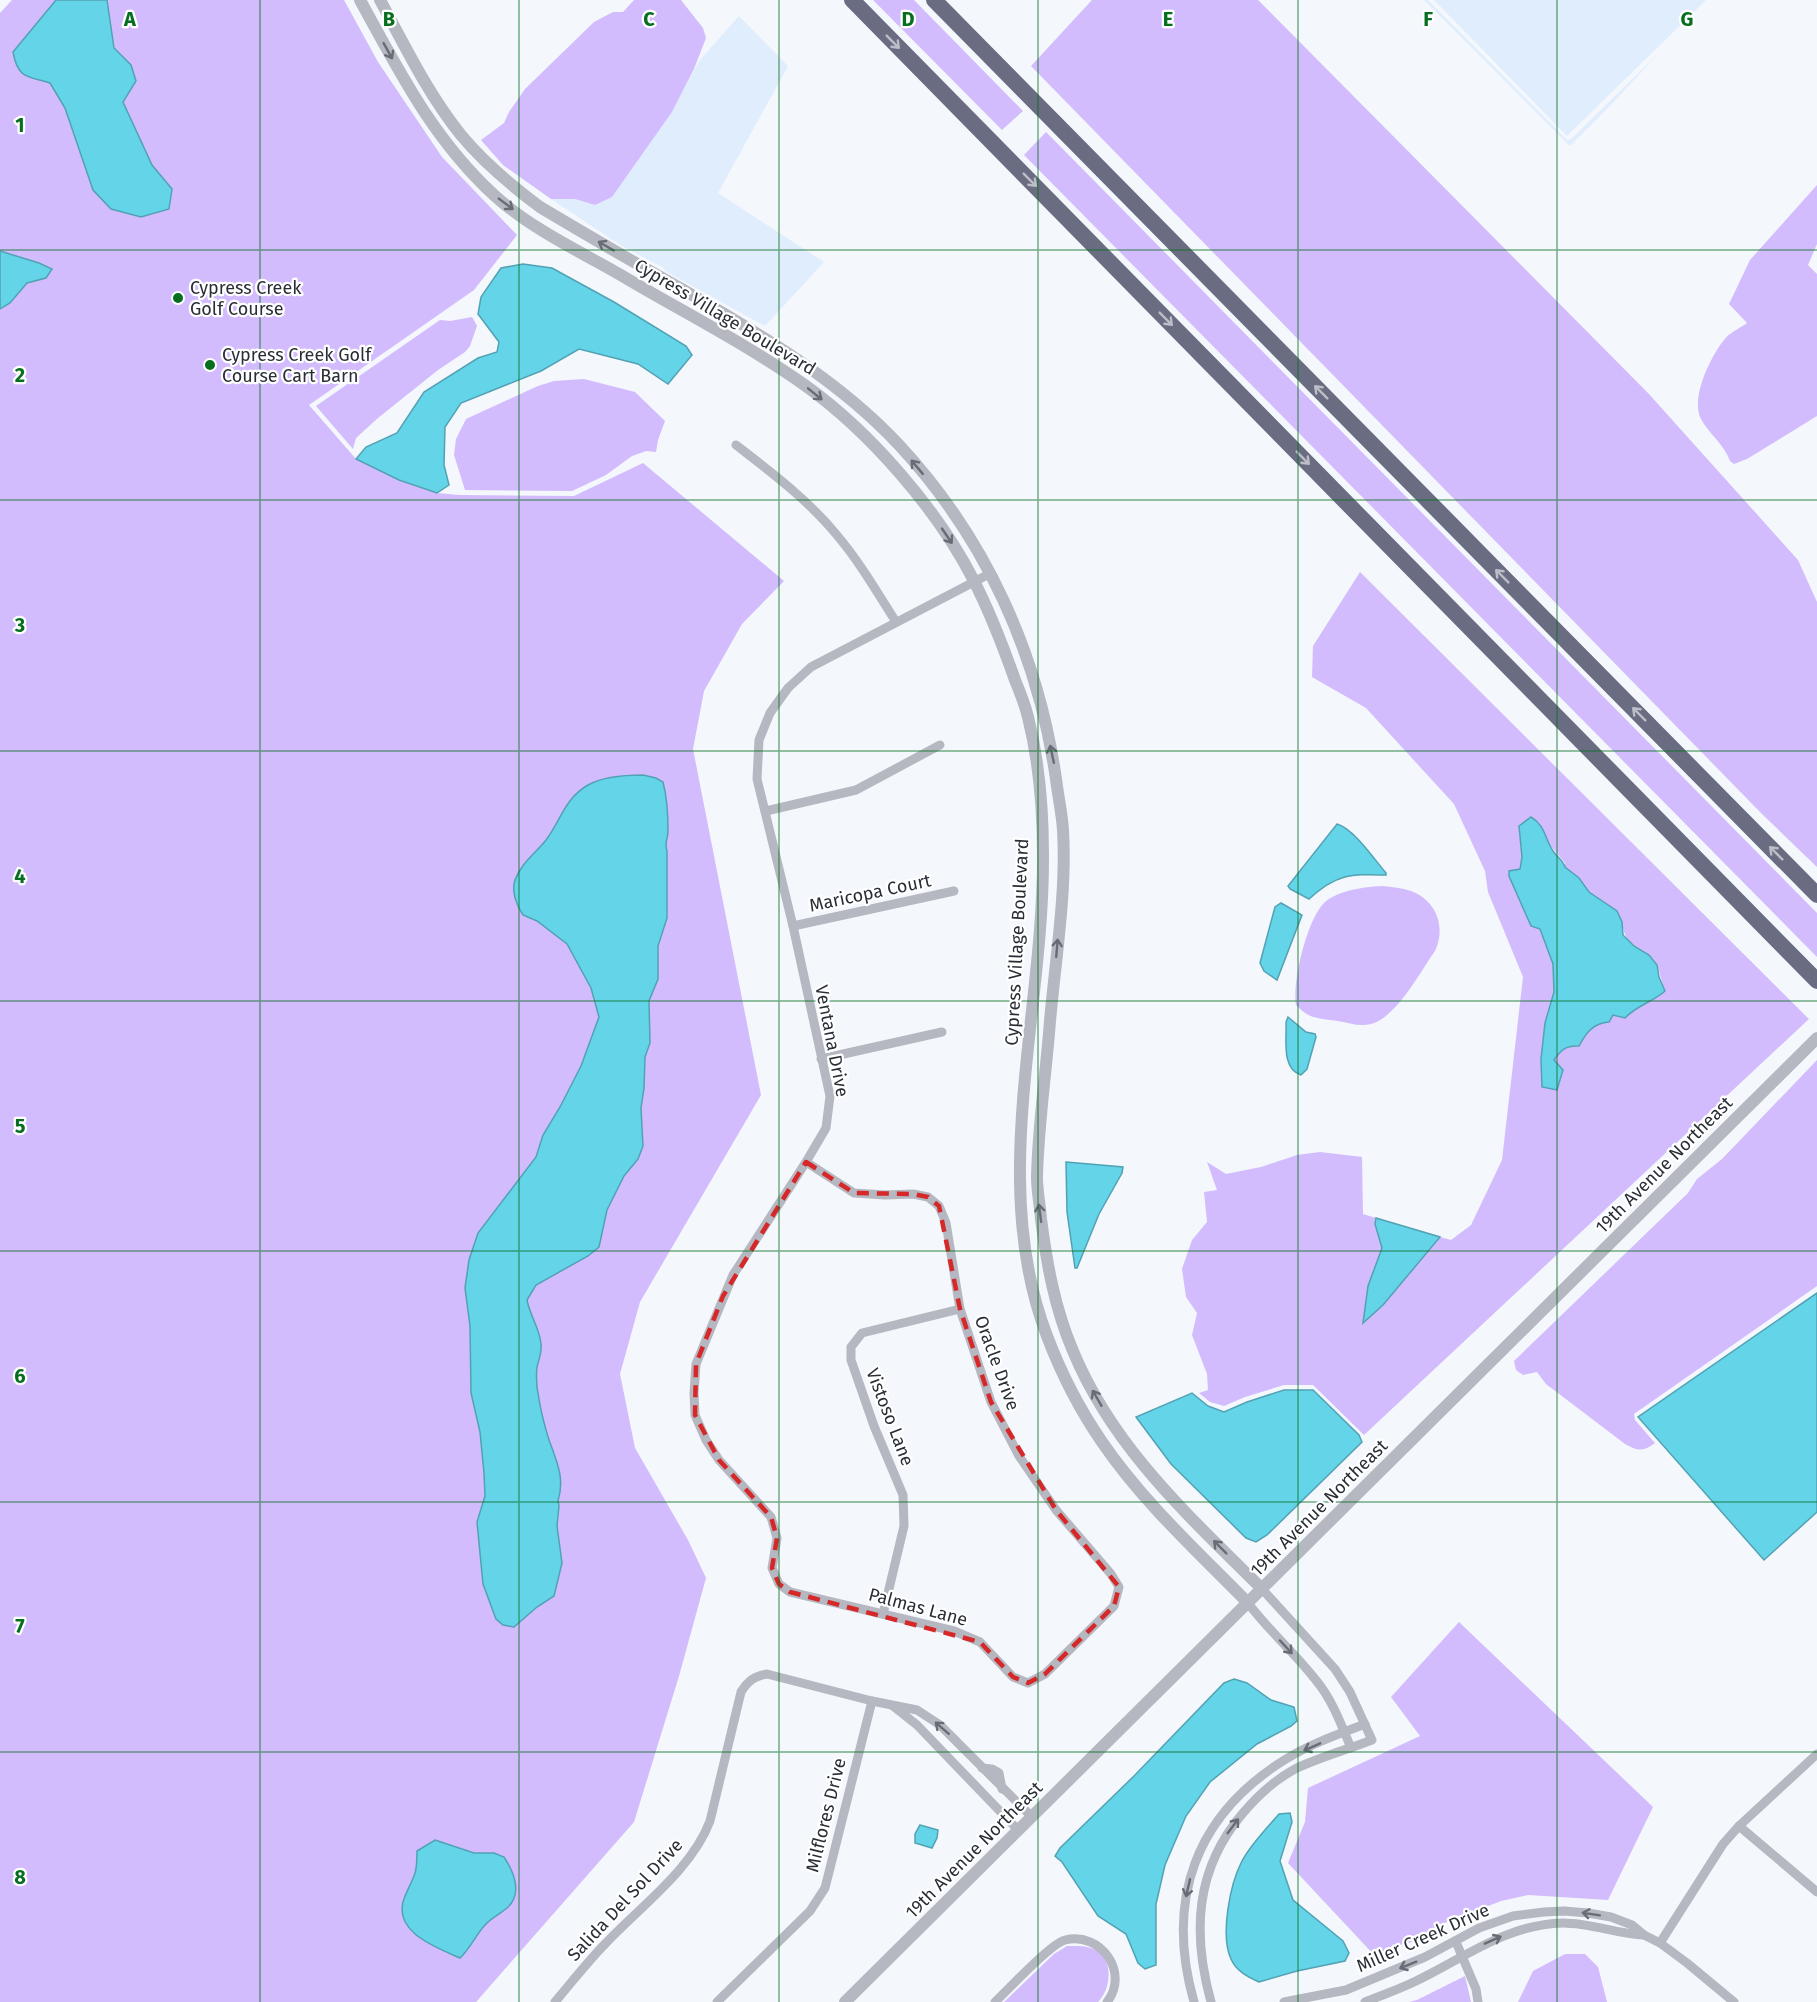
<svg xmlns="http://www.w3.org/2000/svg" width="1817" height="2002" font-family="'Fira Sans',sans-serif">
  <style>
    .built { fill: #e0edfd }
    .green { fill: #d2bcfd; fill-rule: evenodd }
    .water { fill: #64d4e9; stroke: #52a2b3; stroke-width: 1.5 }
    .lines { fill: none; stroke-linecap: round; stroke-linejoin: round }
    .minor { stroke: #b5b7c1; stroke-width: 9 }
    .tertiary { stroke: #b5b7c1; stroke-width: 12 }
    .motorway { stroke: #6a6d82; stroke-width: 16 }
    .oneway { stroke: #bcbdc7 }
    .oneway2 { stroke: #686c75 }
    .marked { fill: none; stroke: #d62828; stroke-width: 4.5; stroke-dasharray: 12 8; stroke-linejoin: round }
    .grid { fill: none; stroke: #066f1f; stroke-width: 1.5; stroke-opacity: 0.55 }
    .poi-dot { fill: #066f1f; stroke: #fff; stroke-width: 2 }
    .labels { text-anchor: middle; stroke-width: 4.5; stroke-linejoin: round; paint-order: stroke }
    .poi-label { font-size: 18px; fill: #292e36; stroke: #fff; text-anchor: start }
    .street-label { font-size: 18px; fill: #292e36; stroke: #fff }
    .grid-label { font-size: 20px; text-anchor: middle; font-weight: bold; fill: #066f1f; stroke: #fff; stroke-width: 4.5; stroke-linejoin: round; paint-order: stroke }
  </style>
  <rect width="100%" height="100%" fill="#f4f7fc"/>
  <g class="built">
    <path d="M1424,0h4l139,140 4,-1 88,-86 -52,56 -37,37z"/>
    <path d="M1434,0h272l-139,136z"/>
    <path d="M739,16l49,50 -70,127 106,69 -59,64 -100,-55 -1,-3 -42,-22 -71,-47h24l20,6 17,-8 60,-85 27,-51z"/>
  </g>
  <g class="green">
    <path d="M12,0h332l34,62 64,95 75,78 -43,55 -165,115 47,54 43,21 38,13 22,2 115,1 69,-33 141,118 -42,43 -38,67 -11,58 68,346 -121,207 -20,72 15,74 53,92 18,38 -27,98 -45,146 -158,180h-476v-1989z"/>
    <path d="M634,0h47l22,28 3,10 -12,31 -22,43 -60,85 -17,8 -20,-6h-24l-48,-34 -22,-25 23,-17 5,-11 16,-23 69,-67 19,-10h10z"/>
    <path d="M873,0h41l109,111 -21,19z"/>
    <path d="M1092,0h166l390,393 150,167 19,42v265l-55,-53 -731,-748z"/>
    <path d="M1046,132l771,781v44l-793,-802z"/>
    <path d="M1817,185v59l-9,21 9,9v142l-70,43 -13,5 -4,-3c-6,-17 -21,-27 -29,-42 -11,-21 10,-63 23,-79 6,-8 15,-11 23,-17l-18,-19 21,-44z"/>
    <path d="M472,317l5,9 -7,20 -5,6 -27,18 -60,48 -22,20 -3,11 -37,-43 124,-86 10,1z"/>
    <path d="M584,379l51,13 30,29 -7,19 -2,12 -10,-1 -14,5 -26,19 -34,16 -107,-1 -11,-35 2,-16 10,-20 72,-33 16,-5z"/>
    <path d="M1360,572l449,447 -445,416 -51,-50h-29l-39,12 -21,9 -14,-4 -11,-9 9,-3 -1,-16 -15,-39 5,-22 -11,-16 -4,-28 10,-29 15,-18 -3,-30 13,-2 -10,-28 19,12 35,-7 36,-12 23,-3 42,5 1,57 13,4 -1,6 7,24 -14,38 -4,36 76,-85 11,3 20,-15 31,-65 21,-183 -35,-85 -3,-21 -31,-67 -88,-96 -54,-31 1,-31zM1519,831l31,14 15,18v4l14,11 10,14 33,30c3,28 20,21 33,40 5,7 6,20 10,28 -12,12 -28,15 -40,28l-12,-3 -4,7c-16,1 -23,11 -30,24 -13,-1 -18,4 -25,14l9,10 -4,10 -14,-57 9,-31 -1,-28 -13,-36 -9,-2 -21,-55 10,-2 2,-12z"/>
    <path d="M1382,886c9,1 20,2 29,5 26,10 35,36 24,60 -15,21 -38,66 -64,73 -11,3 -22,-1 -33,-3 -19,-3 -28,-1 -42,-16 -4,-23 11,-85 28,-102 14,-13 40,-16 58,-17z"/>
    <path d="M1817,1060v226l-183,128 1,6 20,23c-12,9 -18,8 -30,1l-79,-60 -9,-12 -14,3 -7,-5 -2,-9 174,-168 9,-14 25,-20z"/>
    <path d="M1459,1622l194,185 -45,93 -80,-5 -27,6 -54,21 -35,20 -20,5 -16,10 -88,-94 17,-41 3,-34 112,-52 -29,-39z"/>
    <path d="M1067,1946c9,0 20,-1 29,4 18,11 15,39 2,52h-94l50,-48z"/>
    <path d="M1565,1954h20l13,13 9,35h-89l15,-31z"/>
    <path d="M1465,1976l6,26h-62l8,-2z"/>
  </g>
  <g class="water">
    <path d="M56,0h51l7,48 17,17 5,16 -13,21 29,63 20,24 -3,20 -28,8 -30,-8 -18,-19 -28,-82 -15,-25c-23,-7 -32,-4 -37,-31z"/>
    <path d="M0,251l39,12 13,6 -6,9 -19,5 -17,20 -10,6z"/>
    <path d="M523,264l29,4 62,34 72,44 6,9 -24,29 -30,-20 -59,-15 -38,22 -80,32 -16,24 -1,38 5,20 -12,8 -38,-13 -43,-21 10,-12 31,-14 27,-41 54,-34 19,-6 2,-10 -21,-28 3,-17 20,-29z"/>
    <path d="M643,775l13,3 7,4c4,15 5,34 5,49 0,8 -4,12 -1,20v67l-9,28v33l-9,22 1,42 -5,14 -1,31 -3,20 2,38 -5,13 -14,17 -17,34 -8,37 -11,9 -52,29 -9,15c3,16 13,29 14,44 1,8 -2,15 -4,23 -1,9 0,23 2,32 2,13 8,37 13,49 7,19 12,33 6,53l1,5 -2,20 5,37 -8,33 -17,11 -23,20 -11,-2 -7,-6 -13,-35 -6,-62 8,-26 -1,-23 -4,-41 -9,-39 -1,-67 -5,-38 4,-28 9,-27 58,-76 7,-22 17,-28 21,-41 18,-49 -8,-29 -24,-44 -30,-23 -14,-6c-6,-9 -12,-23 -8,-35 6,-17 20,-26 31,-40 15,-20 19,-42 42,-55 16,-9 37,-10 55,-10z"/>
    <path d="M1531,817c14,8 14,22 22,34 4,6 10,9 12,16l14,11 10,14 28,19 5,11 1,13 11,11 15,9 8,10 2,12 6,14c-12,11 -28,14 -40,27l-12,-3 -4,7c-16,1 -23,11 -30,24 -13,-1 -18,4 -25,14l9,10 -6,20 -15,-3 -1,-28 4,-36 9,-31 -1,-28 -13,-35 -9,-3 -22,-50v-5l11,-2 2,-12 -3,-31z"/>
    <path d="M1337,824c17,5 37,35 49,49v2c-36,-1 -50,-1 -77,24l-19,-10 -2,-3z"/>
    <path d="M1281,903l21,12 -25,65 -13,-9 -4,-8 15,-56z"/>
    <path d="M1288,1017l18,15 9,2 1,3 -9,32 -6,6c-20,-6 -14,-36 -15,-53z"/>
    <path d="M1066,1162l57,5 -1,6 -23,41 -22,54h-2l-8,-56z"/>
    <path d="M1376,1218l64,19 -57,68 -20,18 5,-37 14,-38 -7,-24z"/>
    <path d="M1817,1293v219l-53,48 -126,-143z"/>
    <path d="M1284,1390h29l46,45 3,7 -95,93 -11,7 -10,-4 -75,-74 -35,-47 56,-24 16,13 16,6 23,-10z"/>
    <path d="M1234,1679l13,4 24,17 23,7 3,14 -6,5 -34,18 -47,38 -24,34 -21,49 -9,39v61l-11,4 -7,-6 -12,-29 -28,-18 -36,-54 -7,-6 5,-8 74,-72 90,-93z"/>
    <path d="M1290,1813l2,9 -12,39 13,39 50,41 6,12 -4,8 -48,10 -38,11c-11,-5 -23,-11 -28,-23 -11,-24 -1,-75 11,-98 9,-17 25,-33 37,-47z"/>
    <path d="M920,1825l18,5 -1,8 -5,10 -17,-5v-9z"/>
    <path d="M435,1840l39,13h20l10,4c10,15 19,37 3,51 -7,6 -16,10 -22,17 -10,11 -15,24 -25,33 -25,-11 -70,-27 -55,-62 9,-21 12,-20 12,-45z"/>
  </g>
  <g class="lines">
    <g class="minor">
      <path d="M736,445c35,27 71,54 100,89 23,27 41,58 60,88"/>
      <path d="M766,811l90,-21 84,-45"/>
      <path d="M793,926l161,-35"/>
      <path d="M821,1059l121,-27"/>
      <path d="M806,1162l48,31 31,2 28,-1 15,3 11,9 7,17 14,86 31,93 28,54 37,54 55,64 8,13 -5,19 -69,68 -17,9 -15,-6 -33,-35 -26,-11 -164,-39 -11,-8 -7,-16 5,-30 -6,-21 -52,-57 -13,-20 -11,-25 -1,-22 2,-29 37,-89 73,-113 20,-34 4,-32 -37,-170 -36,-147 2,-39 11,-27 18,-25 23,-21 180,-94"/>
      <path d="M1248,1603c20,27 46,49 67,76 17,20 26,45 36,69"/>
      <path d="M883,1614l21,-88 -1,-31 -29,-69 -23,-66v-13l11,-14 98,-24"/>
      <path d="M893,1706l24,19 102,106"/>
      <path d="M982,1768l10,1 7,4 3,16"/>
      <path d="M1739,1826l78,66"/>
      <path d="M1456,1942l20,47 2,13"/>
      <path d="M1660,1943l63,-99 16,-18 78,-72"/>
      <path d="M555,2002c17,-20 33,-41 51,-59 35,-37 86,-74 104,-122l31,-129c7,-11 13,-16 26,-18l105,27 45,9 23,15 92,92"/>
      <path d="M717,2002l93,-91 15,-23 47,-187"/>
      <path d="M995,2002c14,-13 55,-58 70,-62 36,-9 65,33 42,62"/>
      <path d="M1194,2002c-29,-102 1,-187 92,-243 24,-15 53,-25 79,-35"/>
      <path d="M1211,2002c-19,-69 -16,-133 32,-189 15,-18 32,-33 52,-44 22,-11 54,-20 77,-29l-22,-48 -15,-23 -73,-80"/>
      <path d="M1284,2002l62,-12 79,-33 54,-29 34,-12 31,-4 20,-1 24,2 23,4 21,8 12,10 16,8 27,20 47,39"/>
      <path d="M1365,2002c17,-7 35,-13 51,-21 48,-23 91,-57 147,-58 28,0 54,11 81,12"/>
    </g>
    <g class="tertiary">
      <path d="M360,0c39,71 73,139 134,195 36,33 83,55 125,79 62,37 128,70 187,112 64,46 131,123 167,193 17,33 30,67 42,101 5,12 10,25 13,37 11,44 15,93 15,138 1,159 -55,327 4,481 14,37 33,74 55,106 41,60 95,109 146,161"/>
      <path d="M380,0c25,46 48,94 81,135 23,28 51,51 79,72 47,28 93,55 140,81 78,45 158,91 220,158 86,93 138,208 156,333 2,17 6,34 7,51 4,66 -9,137 -14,203 -4,48 -11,96 -12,144 0,14 3,28 4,42 6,46 14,90 32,132 40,97 116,165 189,238"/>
      <path d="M845,2002l972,-964"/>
    </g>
    <g class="motorway">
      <path d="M852,0l965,981"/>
      <path d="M934,0l883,895"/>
    </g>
  </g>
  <defs><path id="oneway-shaft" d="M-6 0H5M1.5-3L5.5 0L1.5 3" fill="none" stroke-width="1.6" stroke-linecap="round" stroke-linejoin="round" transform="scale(1.5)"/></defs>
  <g class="oneway">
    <use href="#oneway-shaft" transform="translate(893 42) rotate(45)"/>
    <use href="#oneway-shaft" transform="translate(1030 180) rotate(45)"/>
    <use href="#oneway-shaft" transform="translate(1166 319) rotate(45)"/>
    <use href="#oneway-shaft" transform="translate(1321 392) rotate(-135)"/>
    <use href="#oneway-shaft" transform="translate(1303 458) rotate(45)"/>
    <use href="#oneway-shaft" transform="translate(1502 576) rotate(-135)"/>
    <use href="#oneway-shaft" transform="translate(1639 714) rotate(-135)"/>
    <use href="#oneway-shaft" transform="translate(1776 853) rotate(-135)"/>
  </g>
  <g class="oneway2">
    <use href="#oneway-shaft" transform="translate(388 51) rotate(61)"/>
    <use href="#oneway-shaft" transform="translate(506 204) rotate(37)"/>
    <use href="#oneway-shaft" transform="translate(606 246) rotate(-150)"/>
    <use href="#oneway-shaft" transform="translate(815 394) rotate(39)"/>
    <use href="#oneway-shaft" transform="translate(917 467) rotate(-130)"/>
    <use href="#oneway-shaft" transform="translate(947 536) rotate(56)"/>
    <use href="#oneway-shaft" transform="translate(1052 754) rotate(-102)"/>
    <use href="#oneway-shaft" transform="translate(1057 948) rotate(-85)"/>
    <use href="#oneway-shaft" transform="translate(1040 1213) rotate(-97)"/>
    <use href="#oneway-shaft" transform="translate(1097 1398) rotate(-120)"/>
    <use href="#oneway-shaft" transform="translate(1220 1547) rotate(-135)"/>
    <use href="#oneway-shaft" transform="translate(1286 1647) rotate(47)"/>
    <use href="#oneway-shaft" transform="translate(942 1728) rotate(-139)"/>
    <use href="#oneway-shaft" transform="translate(1312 1747) rotate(156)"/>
    <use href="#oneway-shaft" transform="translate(1233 1826) rotate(-53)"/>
    <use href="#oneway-shaft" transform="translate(1188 1888) rotate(103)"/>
    <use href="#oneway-shaft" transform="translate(1591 1914) rotate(-171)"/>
    <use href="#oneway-shaft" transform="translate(1493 1940) rotate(-24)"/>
    <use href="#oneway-shaft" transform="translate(1408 1965) rotate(158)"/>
  </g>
  <path class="marked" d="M806,1162l48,31 59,1 15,3 11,9 21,103 31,93 65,108 63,77 -5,19 -69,68 -17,9 -15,-6 -33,-35 -190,-50 -11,-8 -7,-16 5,-30 -6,-21 -52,-57 -24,-45 1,-51 27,-68z"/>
  <path class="grid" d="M260,0v2002M519,0v2002M779,0v2002M1038,0v2002M1298,0v2002M1557,0v2002M0,250h1817M0,500h1817M0,751h1817M0,1001h1817M0,1251h1817M0,1502h1817M0,1752h1817"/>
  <g class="poi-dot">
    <circle cx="178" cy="298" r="6"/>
    <circle cx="210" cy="365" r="6"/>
  </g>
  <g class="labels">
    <g class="poi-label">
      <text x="190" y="294">Cypress Creek<tspan x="190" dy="21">Golf Course</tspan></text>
      <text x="222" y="361">Cypress Creek Golf<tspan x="222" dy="21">Course Cart Barn</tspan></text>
    </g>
    <g class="street-label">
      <text transform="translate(725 317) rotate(31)" y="6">Cypress Village Boulevard</text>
      <text transform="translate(870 893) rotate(-12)" y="6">Maricopa Court</text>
      <text transform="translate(1017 942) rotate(-87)" y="6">Cypress Village Boulevard</text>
      <text transform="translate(832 1041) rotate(79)" y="6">Ventana Drive</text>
      <text transform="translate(1664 1165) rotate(-45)" y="6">19th Avenue Northeast</text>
      <text transform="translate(997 1363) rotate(70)" y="6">Oracle Drive</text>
      <text transform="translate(890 1417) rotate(69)" y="6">Vistoso Lane</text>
      <text transform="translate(1319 1508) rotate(-45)" y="6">19th Avenue Northeast</text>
      <text transform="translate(918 1607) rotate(15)" y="6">Palmas Lane</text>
      <text transform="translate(826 1815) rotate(-76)" y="6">Milflores Drive</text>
      <text transform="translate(974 1850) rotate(-45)" y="6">19th Avenue Northeast</text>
      <text transform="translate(625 1900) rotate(-47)" y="6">Salida Del Sol Drive</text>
      <text transform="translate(1423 1938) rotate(-24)" y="6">Miller Creek Drive</text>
    </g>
  </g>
  <g class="grid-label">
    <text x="130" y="26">A</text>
    <text x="389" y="26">B</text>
    <text x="649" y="26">C</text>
    <text x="908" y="26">D</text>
    <text x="1168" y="26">E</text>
    <text x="1428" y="26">F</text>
    <text x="1687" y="26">G</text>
    <text x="20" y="132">1</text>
    <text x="20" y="382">2</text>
    <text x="20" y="632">3</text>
    <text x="20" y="883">4</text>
    <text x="20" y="1133">5</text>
    <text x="20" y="1383">6</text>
    <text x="20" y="1633">7</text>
    <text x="20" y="1884">8</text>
  </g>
</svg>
